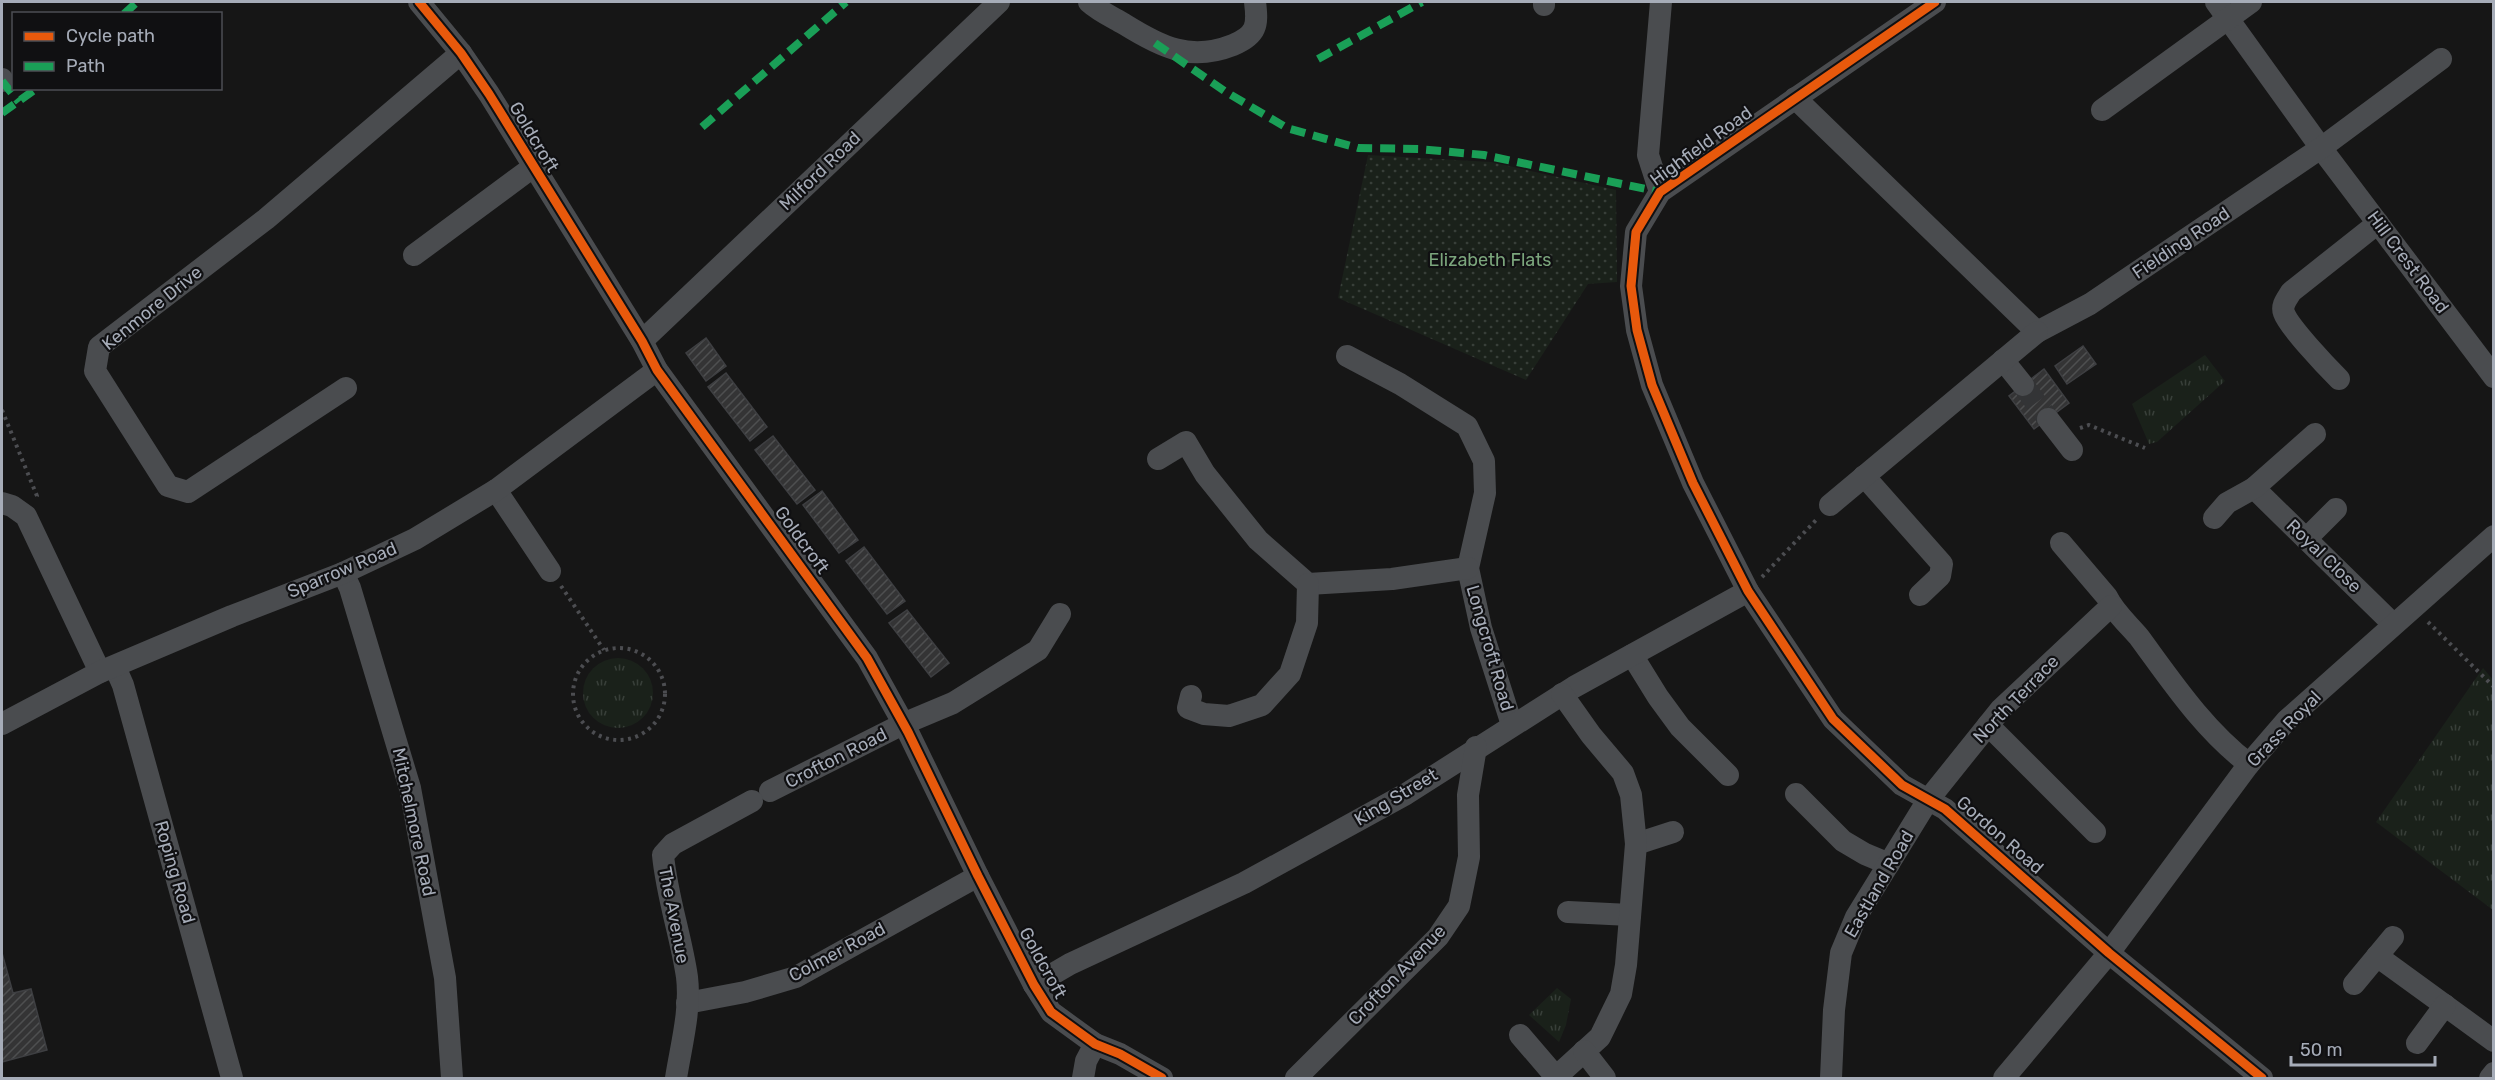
<svg xmlns="http://www.w3.org/2000/svg" width="2495" height="1080" font-family="Rubik,sans-serif">
  <style>
    .grass { fill: url(#grass-dots) }
    .park { fill: url(#park-tufts) }
    .building { fill: url(#building-hatch); stroke: #3e3f42; stroke-width: 1.5 }
    .lines { fill: none; stroke-linecap: round; stroke-linejoin: round }
    .minor-tunnel { stroke: #333436; stroke-width: 22; stroke-dasharray: 22 11; stroke-linecap: butt }
    .path { stroke: #4c4d51; stroke-width: 4; stroke-dasharray: 3 4.5; stroke-linecap: butt }
    .minor { stroke: #4a4c4f; stroke-width: 22 }
    .quiet { stroke: #1a9f57; stroke-width: 8; stroke-dasharray: 15 8; stroke-linecap: butt }
    .cycleway-casing { stroke: #101012; stroke-width: 13 }
    .cycleway { stroke: #e8590c; stroke-width: 9 }
    .labels { text-anchor: middle; stroke-width: 4.5; stroke-linejoin: round; paint-order: stroke }
    .street-label { font-size: 18px; fill: #a6acb8; stroke: #101012 }
    .park-label { font-size: 18px; fill: #7ba57c; stroke: #101012 }
  </style>
  <defs>
    <pattern id="grass-dots" width="8" height="8" patternUnits="userSpaceOnUse" patternTransform="scale(1.5)"><rect width="8" height="8" fill="#1a211a"/><path d="M2 2h.1M6 6h.1" fill="none" stroke="#383f39" stroke-width="1.8" stroke-linecap="round"/></pattern>
    <pattern id="park-tufts" width="24" height="20" patternUnits="userSpaceOnUse" patternTransform="scale(1.5)"><rect width="24" height="20" fill="#1a211a"/><path d="M3 7l-1-3M5 7V3M7 7l1-3M15 17l-1-3M17 17v-4M19 17l1-3" fill="none" stroke="#383f39"/></pattern>
    <pattern id="building-hatch" width="6" height="6" patternUnits="userSpaceOnUse" patternTransform="scale(1.5)"><rect width="6" height="6" fill="#343435"/><path d="M-1 1l2-2M0 6l6-6M5 7l2-2" fill="none" stroke="#4e4f50"/></pattern>
  </defs>
  <rect width="100%" height="100%" fill="#161616"/>
  <path class="grass" d="M1368,155l123,7 125,28 1,92 -29,2 -62,96 -188,-82z"/>
  <g class="park">
    <path d="M2205,355l20,26 -68,61 -8,2 -17,-40z"/>
    <circle cx="618" cy="693" r="35"/>
    <path d="M2483,668l11,13 -1,229 -117,-88z"/>
    <path d="M1557,988l14,11 -5,26 -7,17 -30,-27z"/>
  </g>
  <g class="building">
    <path d="M706,338l20,28 -20,15 -20,-28z"/>
    <path d="M2083,346l13,18 -29,20 -12,-18z"/>
    <path d="M2044,369l25,34 -35,26 -25,-33z"/>
    <path d="M726,373l41,54 -17,14 -42,-54z"/>
    <path d="M773,436l42,54 -18,14 -42,-54z"/>
    <path d="M822,491l36,49 -19,13 -36,-48z"/>
    <path d="M864,547l41,54 -18,13 -41,-53z"/>
    <path d="M907,610l42,53 -18,14 -42,-54z"/>
    <path d="M2,953l11,40 18,-4 16,61 -45,12z"/>
  </g>
  <g class="lines">
    <path class="minor-tunnel" d="M2023,385l25,34"/>
    <g class="path">
      <path d="M2,410l35,86 -2,4"/>
      <path d="M2080,428l9,-3 56,23"/>
      <path d="M1762,577l55,-58"/>
      <path d="M561,586l43,64"/>
      <path d="M2428,622l66,65"/>
      <circle cx="619" cy="694" r="46"/>
    </g>
    <g class="minor">
      <path d="M419,2l42,51 28,41 153,247 15,29 210,288 41,74 70,144 56,109 17,27 44,32 25,10 42,24"/>
      <path d="M1089,2c10,9 23,15 35,22 37,23 66,38 109,21 24,-10 25,-20 22,-43"/>
      <path d="M1935,2l-275,190 -24,40 -5,54 6,44 15,55 41,98 55,108 85,128 69,66 43,24 164,144 153,125"/>
      <path d="M2216,2l105,146 173,229"/>
      <path d="M1544,5v-3"/>
      <path d="M2,79v2"/>
      <path d="M1795,98l242,234 53,-28 231,-156 120,-89"/>
      <path d="M2102,110l149,-108"/>
      <path d="M1660,192l-12,-37 13,-153"/>
      <path d="M414,255l119,-88"/>
      <path d="M642,341l357,-339"/>
      <path d="M1347,356l53,28 67,42 17,35 1,32 -17,75 13,60 31,97"/>
      <path d="M2003,360l20,25"/>
      <path d="M2339,379c-12,-12 -50,-52 -55,-66 -3,-8 3,-14 7,-21l87,-69"/>
      <path d="M346,388l-158,104 -20,-6 -73,-115 4,-24 167,-128 195,-166"/>
      <path d="M2048,419l24,31"/>
      <path d="M1158,459l28,-17 19,32 53,66 50,44 84,-5 76,-11"/>
      <path d="M1864,476l78,88 -2,12 -20,19"/>
      <path d="M2254,488l139,136"/>
      <path d="M496,490l54,81"/>
      <path d="M2,503l10,3 14,10 74,156"/>
      <path d="M1830,505l207,-173"/>
      <path d="M2214,518l13,-15 27,-15 61,-54"/>
      <path d="M2306,539l30,-30"/>
      <path d="M2061,543l46,54c7,15 21,27 32,40 33,45 65,93 110,127"/>
      <path d="M343,573l7,15 60,200 35,190 7,100"/>
      <path d="M1632,655l26,42 22,30 48,48"/>
      <path d="M115,667l8,18 109,393"/>
      <path d="M1191,696l-3,12 16,6 25,2 33,-11 28,-31 17,-51 1,-39"/>
      <path d="M2,724l98,-52 132,-56 111,-43 72,-34 81,-49 161,-120"/>
      <path d="M1988,725l107,107"/>
      <path d="M770,791l133,-67 50,-21 85,-53 22,-36"/>
      <path d="M1796,794l47,47 22,13 24,10"/>
      <path d="M1636,844l37,-12"/>
      <path d="M1568,912l62,3"/>
      <path d="M2377,956l117,85"/>
      <path d="M2354,984l39,-47"/>
      <path d="M1034,985l36,-21 174,-81 162,-89 168,-107 174,-96"/>
      <path d="M687,1003l58,-11 51,-15 182,-101"/>
      <path d="M1520,1035l36,42 44,-40 21,-43 5,-29 10,-121 -5,-49 -8,-22 -32,-38 -29,-41"/>
      <path d="M2417,1043l28,-38"/>
      <path d="M1584,1051l21,27"/>
      <path d="M676,1078c5,-32 15,-68 11,-101 -6,-41 -20,-80 -24,-122l10,-11 79,-43"/>
      <path d="M1083,1078l3,-17 9,-17"/>
      <path d="M1296,1078l142,-141 21,-31 10,-49 -1,-62 8,-48"/>
      <path d="M1831,1078l3,-68 7,-57 15,-36 72,-117 73,-91 110,-103"/>
      <path d="M2004,1078l105,-125 140,-189 38,-44 207,-184"/>
      <path d="M2490,1078l4,-5"/>
    </g>
    <g class="quiet">
      <path d="M124,14l13,-12"/>
      <path d="M1155,43l71,49 61,36 71,20 61,1 65,6 176,37"/>
      <path d="M1318,59l104,-57"/>
      <path d="M2,81l17,21"/>
      <path d="M2,113l35,-25"/>
      <path d="M702,127l144,-125"/>
    </g>
    <g class="cycleway-casing">
      <g id="cycleway">
        <path d="M419,2l42,51 28,41 153,247 15,29 210,288 41,74 70,144 56,109 17,27 44,32 25,10 42,24"/>
        <path d="M1935,2l-275,190 -24,40 -5,54 6,44 15,55 41,98 55,108 85,128 69,66 43,24 164,144 153,125"/>
      </g>
    </g>
    <use href="#cycleway" class="cycleway"/>
  </g>
  <g class="labels">
    <g class="street-label">
      <text transform="translate(534 137) rotate(59)" y="6">Goldcroft</text>
      <text transform="translate(1701 146) rotate(-36)" y="6">Highfield Road</text>
      <text transform="translate(820 171) rotate(-44)" y="6">Milford Road</text>
      <text transform="translate(2181 243) rotate(-34)" y="6">Fielding Road</text>
      <text transform="translate(2408 262) rotate(53)" y="6">Hill Crest Road</text>
      <text transform="translate(152 308) rotate(-39)" y="6">Kenmore Drive</text>
      <text transform="translate(802 540) rotate(54)" y="6">Goldcroft</text>
      <text transform="translate(2324 556) rotate(44)" y="6">Royal Close</text>
      <text transform="translate(342 570) rotate(-23)" y="6">Sparrow Road</text>
      <text transform="translate(1490 648) rotate(74)" y="6">Longcroft Road</text>
      <text transform="translate(2016 699) rotate(-46)" y="6">North Terrace</text>
      <text transform="translate(2284 729) rotate(-46)" y="6">Grass Royal</text>
      <text transform="translate(836 758) rotate(-27)" y="6">Crofton Road</text>
      <text transform="translate(1396 797) rotate(-31)" y="6">King Street</text>
      <text transform="translate(414 822) rotate(78)" y="6">Mitchelmore Road</text>
      <text transform="translate(2000 835) rotate(41)" y="6">Gordon Road</text>
      <text transform="translate(175 872) rotate(74)" y="6">Roping Road</text>
      <text transform="translate(1879 884) rotate(-60)" y="6">Eastland Road</text>
      <text transform="translate(674 915) rotate(79)" y="6">The Avenue</text>
      <text transform="translate(837 952) rotate(-28)" y="6">Colmer Road</text>
      <text transform="translate(1043 963) rotate(61)" y="6">Goldcroft</text>
      <text transform="translate(1397 975) rotate(-46)" y="6">Crofton Avenue</text>
    </g>
    <g class="park-label">
      <text x="1490" y="266">Elizabeth Flats</text>
    </g>
  </g>
  <rect width="2495" height="1080" fill="none" stroke="#a6acb8" stroke-width="6"/>
  <rect x="12" y="12" width="210" height="78" fill="#101012" stroke="#4c4e54" stroke-width="1.5"/>
  <rect x="24" y="32" width="30" height="9" fill="#e8590c" stroke="#4c4e54" stroke-width="1.5"/>
  <text x="66" y="42" font-size="18" fill="#a6acb8">Cycle path</text>
  <rect x="24" y="62" width="30" height="9" fill="#1a9f57" stroke="#4c4e54" stroke-width="1.5"/>
  <text x="66" y="72" font-size="18" fill="#a6acb8">Path</text>
  <path d="M2291 1056v9h144v-9" fill="none" stroke="#a6acb8" stroke-width="3"/>
  <text x="2300" y="1056" font-size="18" fill="#a6acb8" stroke="#101012" stroke-width="4.5" paint-order="stroke">50 m</text>
</svg>
